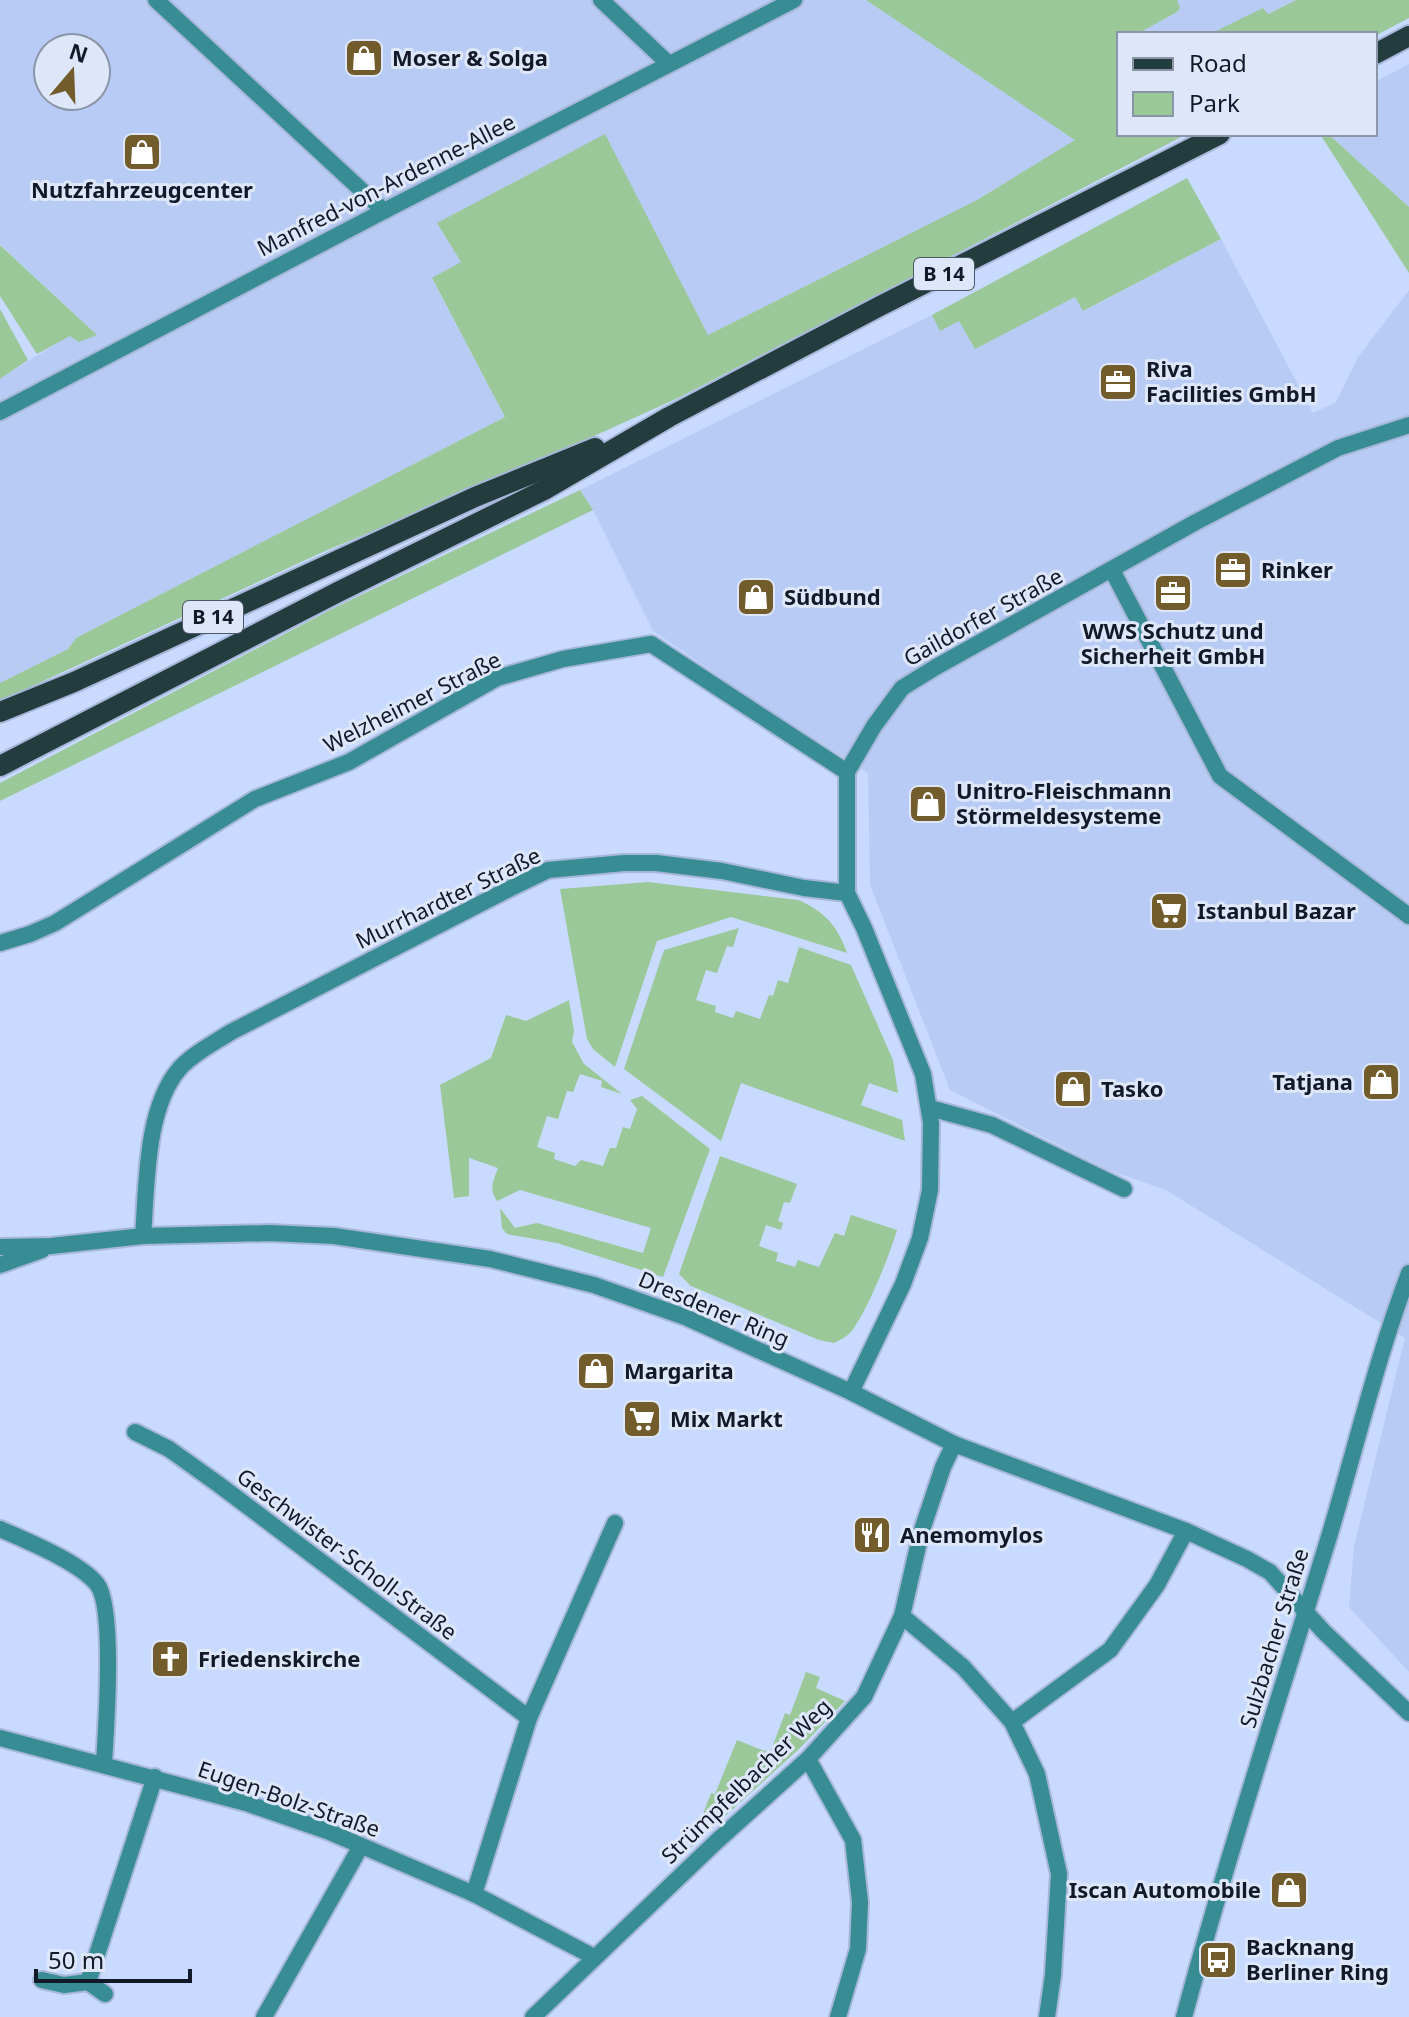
<svg xmlns="http://www.w3.org/2000/svg" width="1409" height="2017" font-family="'Noto Sans',sans-serif">
  <style>
    .built { fill: #b7cbf4; fill-rule: evenodd }
    .green { fill: #9ac898 }
    .lines { fill: none; stroke-linecap: round; stroke-linejoin: round }
    .minor-casing { stroke: #a7b7d9; stroke-width: 20 }
    .tertiary-casing { stroke: #a7b7d9; stroke-width: 20 }
    .primary-casing { stroke: #a7b7d9; stroke-width: 24 }
    .minor { stroke: #388d95; stroke-width: 16 }
    .tertiary { stroke: #388d95; stroke-width: 16 }
    .primary { stroke: #233c3e; stroke-width: 20 }
    .labels { text-anchor: middle; stroke-width: 6; stroke-linejoin: round; paint-order: stroke }
    .shield { fill: #dee7fa; stroke: #4f5868; stroke-width: 2 }
    .shield-label { font-size: 20px; font-weight: bold; fill: #121a2a }
    .poi-label { font-size: 22px; font-weight: bold; fill: #121a2a; stroke: #dee7fa; text-anchor: start }
    .street-label { font-size: 22px; fill: #121a2a; stroke: #dee7fa }
  </style>
  <rect width="100%" height="100%" fill="#c8daff"/>
  <g class="built">
    <path d="M0,0h866l210,140 -99,60 -269,135 -103,-200 -168,88 24,39 -29,17 73,138 -429,221 -8,11 -68,34v-304l70,-44 26,-1 -96,-90zM48,48h48v48h-48z"/>
    <path d="M1177,0h119l-29,14 -3,-6 -53,26h-74l40,-22z"/>
    <path d="M1409,64v143l-81,-73h47v-52z"/>
    <path d="M1221,239l92,174 23,-11 22,-45 51,-67v1382l-60,-65 5,-61 51,-208 -239,-148 -58,-20 -158,-80 -80,-205 -2,-112 -109,-70 -106,-72 -60,-121 -13,-20 352,-175 9,15 18,-9 16,28 100,-52 9,14z"/>
  </g>
  <g class="green">
    <path d="M866,0h311l3,8 -3,4 -40,22h-18v100h68l-509,264 -148,67 -207,87 -323,149v-18l68,-34 8,-11 429,-221 -73,-139 29,-16 -24,-39 168,-89 103,201 269,-135 98,-60z"/>
    <path d="M1296,0h113v18l-34,18 -165,-2 53,-26 5,6z"/>
    <path d="M1320,134h8l81,73v66z"/>
    <path d="M1187,178l34,61 -138,72 -8,-14 -100,52 -16,-28 -19,10 -8,-16z"/>
    <path d="M0,245l97,90 -18,7 -9,-6 -33,18 -37,-58z"/>
    <path d="M0,309l28,51 -28,19z"/>
    <path d="M580,490l13,20 -593,291v-18l334,-175z"/>
    <path d="M648,882l150,18c26,11 40,26 49,53l-116,-36 -74,24 -42,126 -22,-18 -6,-10 -27,-150z"/>
    <path d="M739,928l-6,19 -6,-1 -10,27 -11,-3 -10,30 20,6 -1,6 18,6 3,-7 24,8 9,-24 4,1 5,-16 10,3 11,-36 52,18 42,95 5,33 -29,-10 -8,22 41,15 3,21 -164,-58 -20,58 -97,-72 40,-119z"/>
    <path d="M569,1000l5,31 -2,11 12,22 38,30 -21,-7 1,-6 -22,-7 -7,18 -6,-1 -9,28 -11,-3 -10,31 18,6 -1,6 21,7 6,-6 22,6 7,-18h6l7,-21 7,2 7,-20 -7,-9 12,-4 68,53 -47,128 -106,-34 -50,-9 -5,-6 -2,-20 15,20 22,-5 106,30 8,-25 -131,-38 -23,11c-9,-13 -3,-21 1,-33l-29,-10v38l-15,2 -14,-113 51,-27 15,-43 20,6z"/>
    <path d="M720,1156l77,28 -7,19 -6,-1 -6,19 5,2 -2,7 -15,-5 -7,21 19,7 -2,8 19,6 3,-7 21,7 16,-34 9,3 7,-21 46,15c-7,24 -31,85 -47,103 -4,4 -10,7 -16,10l-15,-3 -128,-54 -12,-12z"/>
    <path d="M806,1672l14,5 -4,11 29,13 -46,48 -109,99 21,-55 4,1 22,-54 33,13 15,-40 5,2z"/>
  </g>
  <g class="lines">
    <g class="minor-casing">
      <g id="minor">
        <path d="M156,0l228,211"/>
        <path d="M601,0l68,64"/>
        <path d="M0,412l384,-201 410,-211"/>
        <path d="M1112,570l108,206 189,140"/>
        <path d="M0,943l30,-9 25,-11 200,-124 94,-37 148,-84 66,-19 88,-15 196,128"/>
        <path d="M930,1108l62,17 132,64"/>
        <path d="M143,1236c4,-50 2,-128 37,-168 14,-15 34,-25 51,-36l284,-146 33,-16 76,-7h32l66,8 82,17 43,5"/>
        <path d="M851,1392l52,-108 17,-46 10,-48 1,-67 -8,-49 -59,-146 -17,-35v-121l27,-46 28,-38 34,-21 260,-145 142,-74 71,-23"/>
        <path d="M135,1432l34,17 49,35 311,234"/>
        <path d="M0,1529c27,12 79,33 97,55 18,23 9,147 7,179"/>
        <path d="M902,1616l61,51 49,55 25,52 22,100 -6,101 -6,42"/>
        <path d="M1012,1722l98,-72 47,-65 29,-54"/>
        <path d="M0,1738l246,65 81,28 147,63 120,63"/>
        <path d="M808,1759l45,81 7,62 -2,47 -20,68"/>
        <path d="M474,1894l55,-176 86,-195"/>
        <path d="M42,1980l22,5 24,-3 17,12"/>
        <path d="M88,1982l67,-205"/>
        <path d="M264,2017l97,-171"/>
        <path d="M533,2017l184,-176 91,-82 56,-62 38,-81 19,-83 22,-66 11,-23"/>
      </g>
    </g>
    <g class="tertiary-casing">
      <g id="tertiary">
        <path d="M0,1247l51,-1 92,-10 127,-3 64,3 156,23 104,26 91,32 166,75 103,52 232,87 61,28 23,13 53,59 86,82"/>
        <path d="M0,1265l42,-15"/>
        <path d="M1184,2017c43,-160 95,-318 144,-477 27,-89 48,-180 81,-267"/>
      </g>
    </g>
    <g class="primary-casing">
      <g id="primary">
        <path d="M1375,54l34,-18"/>
        <path d="M0,712l74,-30 401,-185 120,-49"/>
        <path d="M0,766l338,-174 206,-102 125,-73 211,-111 340,-172"/>
      </g>
    </g>
    <use href="#minor" class="minor"/>
    <use href="#tertiary" class="tertiary"/>
    <use href="#primary" class="primary"/>
  </g>
  <defs>
    <g id="shop-square" transform="scale(2)"><rect x="-9" y="-9" width="18" height="18" rx="4" fill="#735c2c" stroke="#dee7fa"/><path d="M-5-2.5h2.3a2.7 3.5 0 0 1 5.4 0H5L5.5 6h-11ZM-1.5-2.5h3a1.5 2.3 0 0 0-3 0Z" fill="#fff"/></g>
    <g id="office-square" transform="scale(2)"><rect x="-9" y="-9" width="18" height="18" rx="4" fill="#735c2c" stroke="#dee7fa"/><path d="M-6-3h4V-5.5h4V-3h4V5H-6ZM-1-4.5V-3h2v-1.5ZM-6 0V1H6V0Z" fill="#fff"/></g>
    <g id="supermarket-square" transform="scale(2)"><rect x="-9" y="-9" width="18" height="18" rx="4" fill="#735c2c" stroke="#dee7fa"/><path d="M-6-5.5h2.5l.6 2H6L4.5 2H-2.5L-4.4-4H-6ZM-1.5 3.2a1.3 1.3 0 1 0 .1 0ZM3 3.2a1.3 1.3 0 1 0 .1 0Z" fill="#fff"/></g>
    <g id="restaurant-square" transform="scale(2)"><rect x="-9" y="-9" width="18" height="18" rx="4" fill="#735c2c" stroke="#dee7fa"/><path d="M-5-6h1v4h1v-4h1v4h1v-4h1v5L-1.5 .5V6h-2V.5L-5-1ZM5-6V6H3V1.5H1.5Q1.5-4 5-6Z" fill="#fff"/></g>
    <g id="church-square" transform="scale(2)"><rect x="-9" y="-9" width="18" height="18" rx="4" fill="#735c2c" stroke="#dee7fa"/><path d="M-1.2-6h2.4v3.5h3.3v2.4h-3.3V6h-2.4V-.1h-3.3v-2.4h3.3Z" fill="#fff"/></g>
    <g id="bus-square" transform="scale(2)"><rect x="-9" y="-9" width="18" height="18" rx="4" fill="#735c2c" stroke="#dee7fa"/><path d="M-5-6H5V4H4V6H2V4H-2V6H-4V4H-5ZM-3.5-4V0h7V-4ZM-3.5 1.2v1.5H-2V1.2ZM2 1.2v1.5H3.5V1.2Z" fill="#fff"/></g>
  </defs>
  <g fill-rule="evenodd">
    <use href="#shop-square" x="364" y="58"/>
    <use href="#shop-square" x="142" y="152"/>
    <use href="#office-square" x="1118" y="382"/>
    <use href="#office-square" x="1233" y="570"/>
    <use href="#office-square" x="1173" y="593"/>
    <use href="#shop-square" x="756" y="597"/>
    <use href="#shop-square" x="928" y="804"/>
    <use href="#supermarket-square" x="1169" y="911"/>
    <use href="#shop-square" x="1381" y="1082"/>
    <use href="#shop-square" x="1073" y="1089"/>
    <use href="#shop-square" x="596" y="1371"/>
    <use href="#supermarket-square" x="642" y="1419"/>
    <use href="#restaurant-square" x="872" y="1535"/>
    <use href="#church-square" x="170" y="1659"/>
    <use href="#shop-square" x="1289" y="1890"/>
    <use href="#bus-square" x="1218" y="1960"/>
  </g>
  <g class="labels">
    <g class="shield">
      <rect x="914" y="258" width="60" height="32" rx="6"/>
      <rect x="183" y="601" width="60" height="32" rx="6"/>
    </g>
    <g class="shield-label">
      <text x="944" y="281">B 14</text>
      <text x="213" y="624">B 14</text>
    </g>
    <g class="poi-label">
      <text x="392" y="66">Moser &amp; Solga</text>
      <text x="142" y="198" text-anchor="middle">Nutzfahrzeugcenter</text>
      <text x="1146" y="377">Riva<tspan x="1146" dy="25">Facilities GmbH</tspan></text>
      <text x="1261" y="578">Rinker</text>
      <text x="784" y="605">Südbund</text>
      <text x="1173" y="639" text-anchor="middle">WWS Schutz und<tspan x="1173" dy="25">Sicherheit GmbH</tspan></text>
      <text x="956" y="799">Unitro-Fleischmann<tspan x="956" dy="25">Störmeldesysteme</tspan></text>
      <text x="1197" y="919">Istanbul Bazar</text>
      <text x="1353" y="1090" text-anchor="end">Tatjana</text>
      <text x="1101" y="1097">Tasko</text>
      <text x="624" y="1379">Margarita</text>
      <text x="670" y="1427">Mix Markt</text>
      <text x="900" y="1543">Anemomylos</text>
      <text x="198" y="1667">Friedenskirche</text>
      <text x="1261" y="1898" text-anchor="end">Iscan Automobile</text>
      <text x="1246" y="1955">Backnang<tspan x="1246" dy="25">Berliner Ring</tspan></text>
    </g>
    <g class="street-label">
      <text transform="translate(386 185) rotate(-27)" y="8">Manfred-von-Ardenne-Allee</text>
      <text transform="translate(983 617) rotate(-29)" y="8">Gaildorfer Straße</text>
      <text transform="translate(412 702) rotate(-27)" y="8">Welzheimer Straße</text>
      <text transform="translate(448 898) rotate(-26)" y="8">Murrhardter Straße</text>
      <text transform="translate(714 1309) rotate(23)" y="8">Dresdener Ring</text>
      <text transform="translate(347 1554) rotate(37)" y="8">Geschwister-Scholl-Straße</text>
      <text transform="translate(1274 1638) rotate(-73)" y="8">Sulzbacher Straße</text>
      <text transform="translate(746 1781) rotate(-44)" y="8">Strümpfelbacher Weg</text>
      <text transform="translate(289 1799) rotate(19)" y="8">Eugen-Bolz-Straße</text>
    </g>
  </g>
  <rect x="1117" y="32" width="260" height="104" fill="#dee7fa" stroke="#8c95a7" stroke-width="2"/>
  <rect x="1133" y="58" width="40" height="12" fill="#233c3e" stroke="#8c95a7" stroke-width="2"/>
  <text x="1189" y="72" font-size="24" fill="#121a2a">Road</text>
  <rect x="1133" y="92" width="40" height="24" fill="#9ac898" stroke="#8c95a7" stroke-width="2"/>
  <text x="1189" y="112" font-size="24" fill="#121a2a">Park</text>
  <g transform="translate(72 72) rotate(19)"><circle r="38" fill="#dee7fa" stroke="#8c95a7" stroke-width="2"/>
  <path d="M0-6L14 30L0 20L-14 30Z" fill="#735c2c"/>
  <text y="-12" font-size="22" font-weight="bold" text-anchor="middle" fill="#121a2a">N</text>
  </g>
  <path d="M36 1969v12h154v-12" fill="none" stroke="#121a2a" stroke-width="4"/>
  <text x="48" y="1969" font-size="24" fill="#121a2a" stroke="#dee7fa" stroke-width="6" paint-order="stroke">50 m</text>
</svg>
